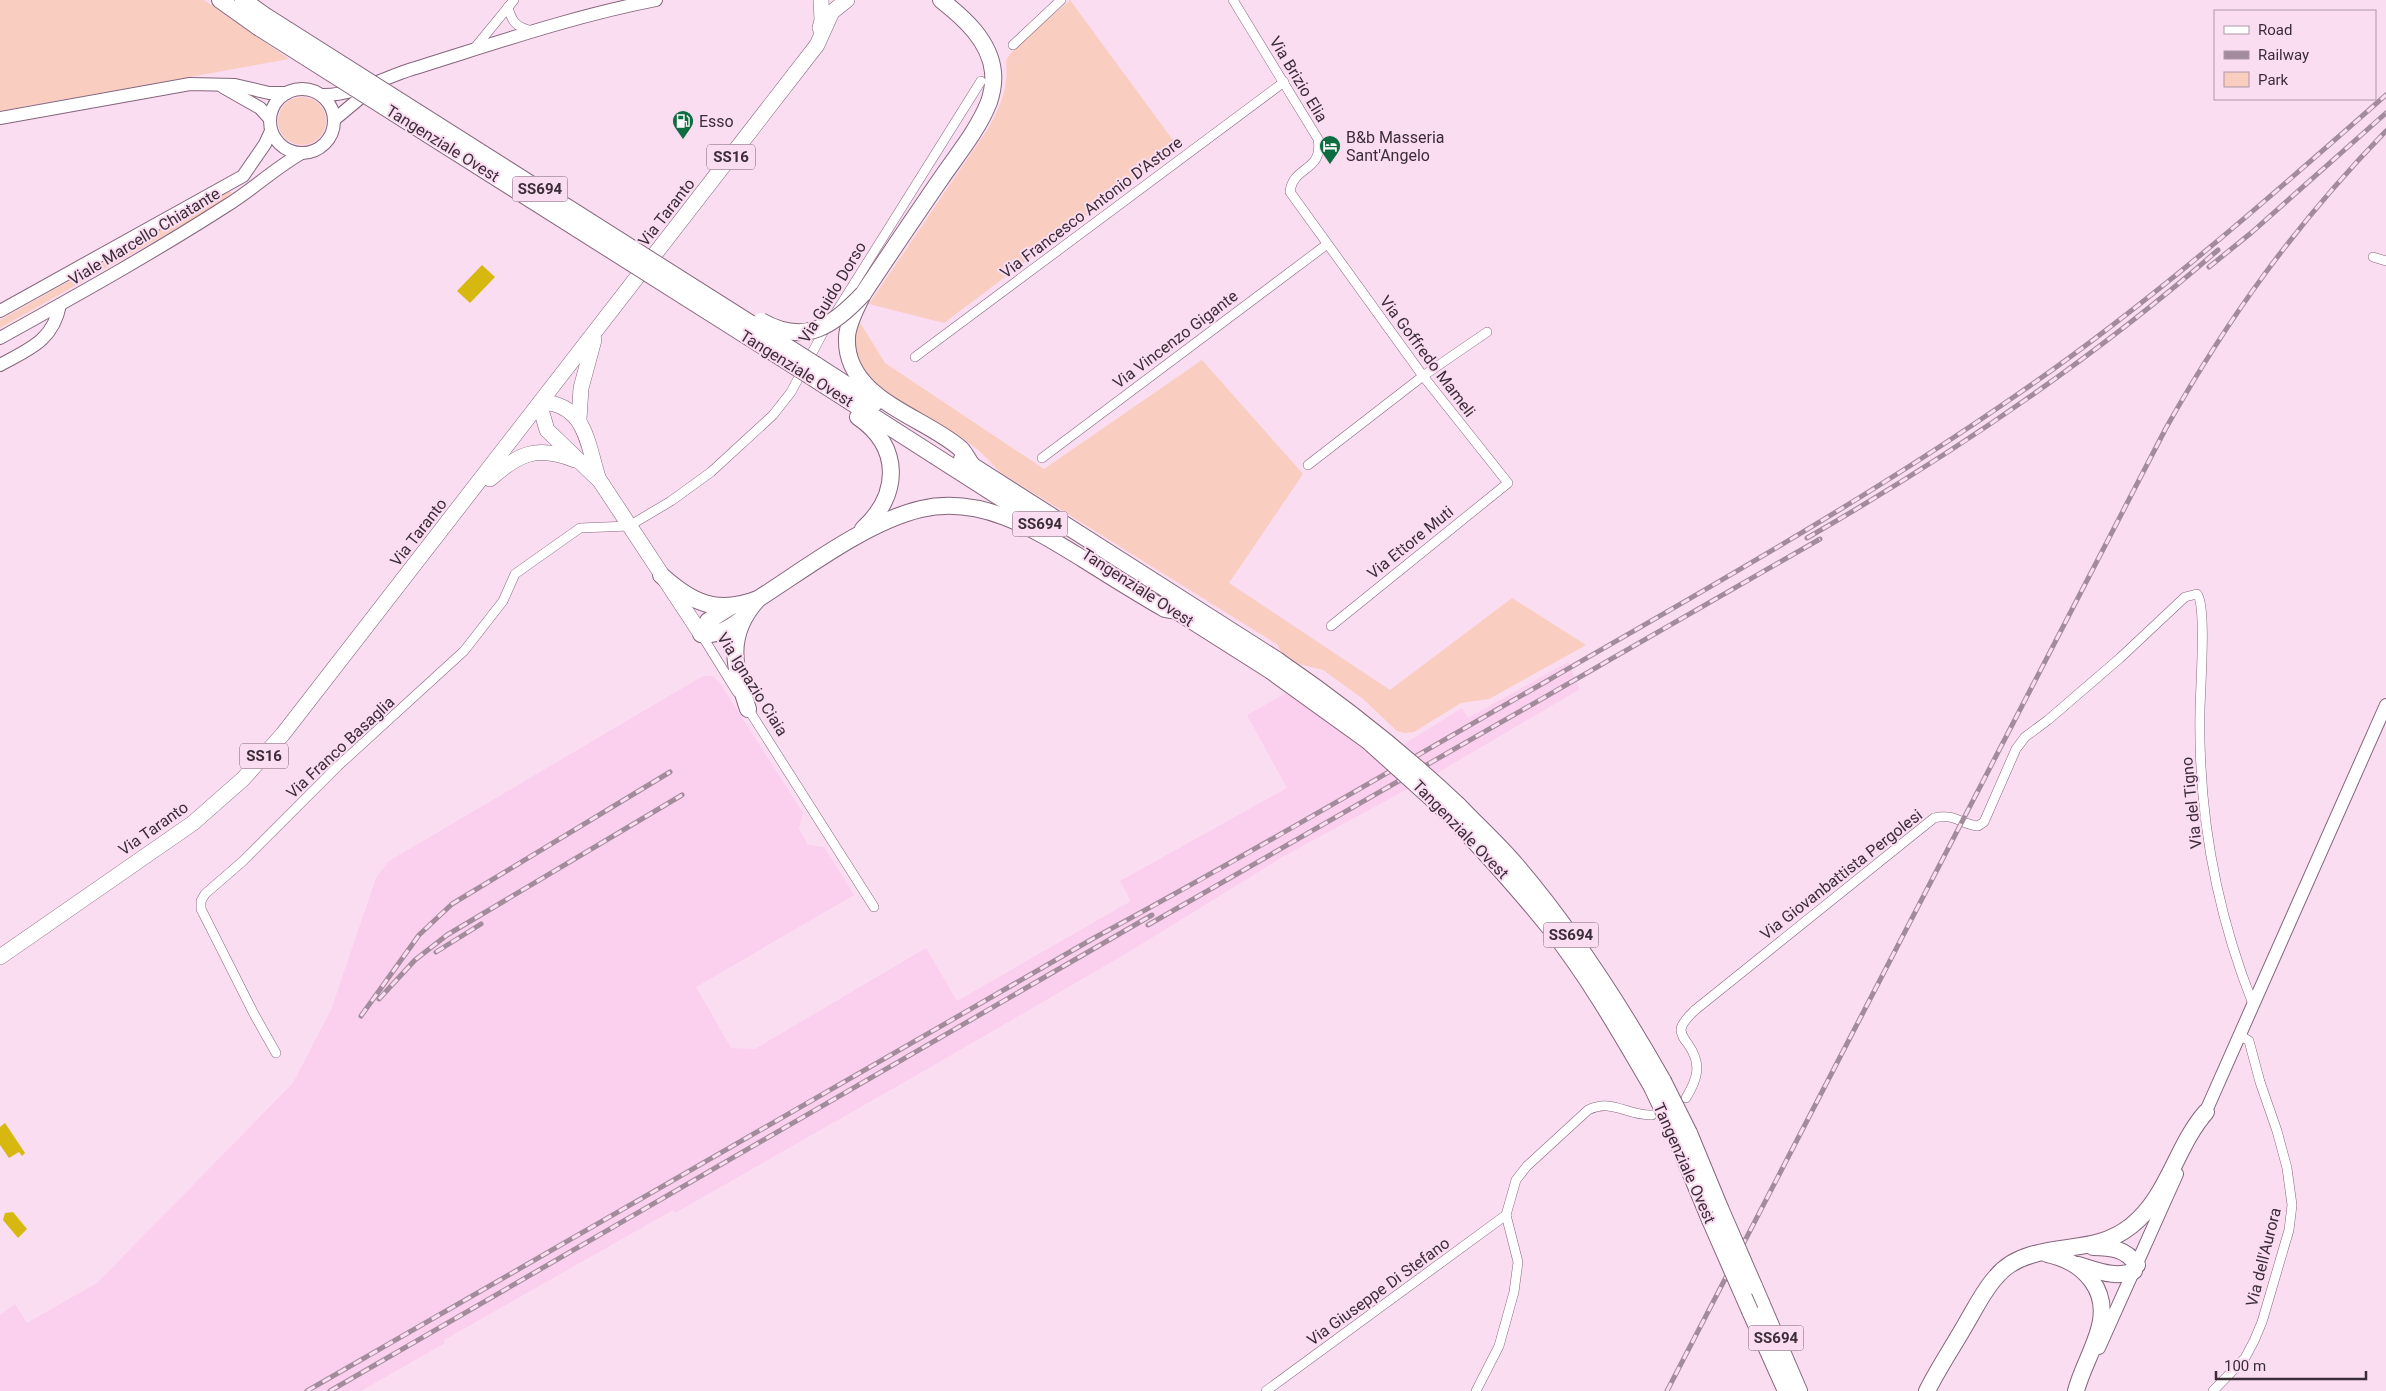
<svg xmlns="http://www.w3.org/2000/svg" width="2386" height="1391" font-family="Roboto,sans-serif">
  <style>
    .built { fill: #fbcfee }
    .green { fill: #f9cdc0 }
    .water { fill: #d7b810 }
    .lines { fill: none; stroke-linecap: round; stroke-linejoin: round }
    .street-casing { stroke: #85657c; stroke-width: 10 }
    .secondary-casing { stroke: #85657c; stroke-width: 14 }
    .primary-casing { stroke: #85657c; stroke-width: 16 }
    .highway-casing { stroke: #85657c; stroke-width: 18 }
    .street { stroke: #fff; stroke-width: 9 }
    .secondary { stroke: #fff; stroke-width: 12 }
    .primary { stroke: #fff; stroke-width: 15 }
    .highway { stroke: #fff; stroke-width: 16 }
    .rail-casing { stroke: #a28c9c; stroke-width: 5 }
    .rail { stroke: #fbddf2; stroke-width: 3; stroke-dasharray: 9; stroke-linecap: butt }
    .highway-bridge-casing { stroke: #85657c; stroke-width: 18; stroke-linecap: butt }
    .highway-bridge { stroke: #fff; stroke-width: 16 }
    .labels { text-anchor: middle; stroke-width: 4; stroke-linejoin: round; paint-order: stroke }
    .shield { fill: #fbddf2; stroke: #75626f; stroke-width: 1 }
    .shield-label { font-size: 15px; font-weight: bold; fill: #3b2d37 }
    .street-label { font-size: 16px; fill: #3b2d37; stroke: #fbddf2 }
    .poi-label { font-size: 16px; fill: #3b2d37; stroke: #fbddf2; text-anchor: start }
  </style>
  <rect width="100%" height="100%" fill="#fbddf2"/>
  <path class="built" d="M1568,662l12,27 -141,83 -155,84 -157,97 -198,115 -254,145 -2,-3 -229,130 1,3 -84,48h-361v-76l15,-11 12,19 70,-40 196,-200 38,-73 45,-132 13,-17 314,-185h11l7,9 82,128 -4,16 9,16 16,2 30,48 -158,92 35,61 24,1 171,-101 31,53 174,-100 -11,-20 167,-93 -40,-73 39,-22 55,38 36,30 85,-53 6,10z"/>
  <g class="green">
    <path d="M0,0h204l85,59 -289,52z"/>
    <path d="M1070,0l108,147 -234,176 -75,-19 120,-177c12,-22 20,-41 17,-67l9,-12z"/>
    <circle cx="302" cy="121" r="24"/>
    <path d="M228,192h3v6l-231,130v-8z"/>
    <path d="M859,321l26,42 159,106 158,-109 101,114 -74,109 161,107 122,-92 74,47 -97,54 -28,4 -47,29 -9,1 -8,-2 -34,-32 -40,-29 -24,-6 -19,-13 -2,-6 -278,-173c-10,-10 -19,-21 -31,-29 -28,-20 -100,-53 -112,-84 -4,-13 -1,-26 2,-38z"/>
  </g>
  <g class="water">
    <path d="M482,265l13,12 -25,26 -13,-12z"/>
    <path d="M5,1123l20,30 -3,3 -3,-4 -10,6 -9,-13v-18z"/>
    <path d="M13,1212l14,17 -9,9 -15,-18 2,-7z"/>
  </g>
  <g class="lines">
    <g class="street-casing">
      <g id="street">
        <path d="M1233,0l85,139c6,33 -25,26 -28,53l133,184 85,107 -177,143"/>
        <path d="M508,7c4,16 9,20 24,24"/>
        <path d="M1013,45l48,-45"/>
        <path d="M473,50l41,-50"/>
        <path d="M2373,257l13,4"/>
        <path d="M835,314l146,-233"/>
        <path d="M915,357l369,-275"/>
        <path d="M1042,458l284,-213"/>
        <path d="M1308,465l115,-89 64,-44"/>
        <path d="M701,634l36,58"/>
        <path d="M747,707l127,200"/>
        <path d="M276,1053l-22,-39 -53,-105v-8l4,-7 38,-33 95,-95 126,-115 39,-50 12,-27 65,-46 49,-2 42,-25 40,-29 62,-57 18,-23 35,-65"/>
        <path d="M1686,1098c12,-20 16,-34 2,-54 -4,-5 -7,-9 -7,-15 1,-7 9,-14 14,-19l239,-192c21,-5 26,6 44,8l6,-4 32,-73 9,-12 23,-17 72,-62 65,-61 12,-3c10,11 3,97 3,117 -2,100 16,200 53,293"/>
        <path d="M1266,1391l240,-176"/>
        <path d="M1476,1391l23,-45 15,-54 4,-30 -12,-47 10,-35 11,-14 61,-56c25,-12 38,6 64,5"/>
        <path d="M2213,1391l32,-33 9,-17 8,-19 27,-92 3,-25 -5,-37 -10,-37 -17,-49 -11,-41 -9,-6"/>
      </g>
    </g>
    <g class="secondary-casing">
      <g id="secondary">
        <path d="M223,87l37,21 10,11"/>
        <circle cx="302" cy="121" r="32"/>
        <path d="M322,95c31,1 61,-17 90,-26 81,-25 161,-53 244,-69"/>
        <path d="M0,118l190,-34 45,1 34,8h18"/>
        <path d="M335,119l36,-30"/>
        <path d="M0,311l243,-135 22,-32 6,-13"/>
        <path d="M0,338c77,-43 153,-85 226,-132 26,-16 48,-37 74,-52"/>
        <path d="M0,365c29,-16 53,-24 60,-60"/>
        <path d="M2202,1120l184,-415"/>
        <path d="M2099,1348l78,-174"/>
      </g>
    </g>
    <g class="primary-casing">
      <g id="primary">
        <path d="M820,28l2,-8 -1,-20"/>
        <path d="M542,402v11l5,17 53,51 101,153"/>
        <path d="M542,402c44,3 45,41 56,75"/>
        <path d="M579,419l2,-31 13,-48"/>
        <path d="M490,479c29,-26 47,-34 85,-19"/>
        <path d="M0,957l193,-134 50,-44 40,-45 534,-689 15,-33 15,-12"/>
      </g>
    </g>
    <g class="highway-casing">
      <g id="highway">
        <path d="M220,0l38,27"/>
        <path d="M243,0l21,15"/>
        <path d="M941,0c23,18 49,41 52,72 1,10 -1,21 -4,30 -11,28 -32,53 -49,78 -26,38 -52,76 -77,114 -6,13 -15,28 -16,43 -3,62 77,79 114,112 4,4 7,11 11,16"/>
        <path d="M816,365l59,38"/>
        <path d="M810,376l225,144"/>
        <path d="M858,417c44,30 42,78 5,112"/>
        <path d="M962,459l315,201"/>
        <path d="M661,575c31,28 56,40 97,24 47,-30 108,-77 163,-90 60,-14 113,20 162,50 27,17 54,34 82,50l11,2"/>
        <path d="M1167,605l104,66"/>
        <path d="M732,606l-24,15 -7,13c17,2 29,-6 42,-16"/>
        <path d="M748,709c-14,-42 -23,-74 10,-110"/>
        <path d="M1458,805c19,20 40,39 58,60 57,67 104,140 147,216"/>
        <path d="M1448,813c35,37 69,74 101,114 39,49 71,105 103,160"/>
        <path d="M1689,1133l31,75"/>
        <path d="M1676,1138l34,82"/>
        <path d="M2093,1247c19,0 33,2 44,18"/>
        <path d="M2047,1254c18,4 33,11 45,27 26,36 -7,74 -16,110"/>
        <path d="M2078,1265c18,5 38,14 56,6"/>
        <path d="M1754,1286l45,105"/>
        <path d="M1750,1311l36,80"/>
        <path d="M1927,1391c12,-24 27,-46 40,-69 9,-15 17,-32 29,-45 9,-11 21,-18 35,-22 36,-11 68,-4 100,-29 37,-29 45,-80 75,-114"/>
      </g>
    </g>
    <use href="#street" class="street"/>
    <use href="#secondary" class="secondary"/>
    <use href="#primary" class="primary"/>
    <use href="#highway" class="highway"/>
    <g class="rail-casing">
      <g id="rail">
        <path d="M2209,267l42,-34 135,-120"/>
        <path d="M1807,538c144,-83 285,-178 411,-288"/>
        <path d="M1148,925l672,-386"/>
        <path d="M436,952l45,-28"/>
        <path d="M379,999l36,-39 32,-25 235,-140"/>
        <path d="M361,1016l58,-81 33,-31 218,-132"/>
        <path d="M307,1391l787,-453c153,-82 302,-171 453,-257 159,-92 320,-182 471,-287 131,-90 250,-195 368,-299"/>
        <path d="M330,1391l822,-476"/>
        <path d="M1667,1391l499,-963c63,-112 130,-204 220,-297"/>
      </g>
    </g>
    <use href="#rail" class="rail"/>
    <g class="highway-bridge-casing">
      <g id="highway-bridge">
        <path d="M264,15l552,350"/>
        <path d="M258,27l552,349"/>
        <path d="M761,321c44,25 72,5 102,-27"/>
        <path d="M1277,660c64,44 124,91 181,145"/>
        <path d="M1271,671l97,70 80,72"/>
        <path d="M1663,1081l26,52"/>
        <path d="M1652,1087l24,51"/>
        <path d="M1720,1208l34,78"/>
        <path d="M1710,1220l40,91"/>
      </g>
    </g>
    <use href="#highway-bridge" class="highway-bridge"/>
  </g>
  <defs>
    <g id="fuel-pin" transform="scale(1.125)"><path d="M0 17L-7.5 6A9.5 9.5 0 1 1 7.5 6Z" fill="#0e6c41" stroke="#fbddf2"/><path d="M-5.5-6h7V0h2V4h1.3V-2.5L3-4.5l.8-.8L6-3V5H2.5V1h-1V6h-7ZM-4.2-4.7v3.2H.2V-4.7Z" fill="#fff"/></g>
    <g id="hotel-pin" transform="scale(1.125)"><path d="M0 17L-7.5 6A9.5 9.5 0 1 1 7.5 6Z" fill="#0e6c41" stroke="#fbddf2"/><path d="M-6-4.5h1.5V1H6V5H4.5V3h-9V5H-6ZM-4 0a1.8 1.8 0 1 1 3.6 0ZM.5 0V-2.5h3Q6-2.5 6 0Z" fill="#fff"/></g>
  </defs>
  <g fill-rule="evenodd">
    <use href="#fuel-pin" x="683" y="121"/>
    <use href="#hotel-pin" x="1330" y="146"/>
  </g>
  <g class="labels">
    <g class="shield">
      <rect x="707" y="144.5" width="48" height="25" rx="4"/>
      <rect x="512.5" y="176.5" width="55" height="25" rx="4"/>
      <rect x="1012.5" y="511.5" width="55" height="25" rx="4"/>
      <rect x="240" y="743.5" width="48" height="25" rx="4"/>
      <rect x="1543.5" y="922.5" width="55" height="25" rx="4"/>
      <rect x="1748.5" y="1325.5" width="55" height="25" rx="4"/>
    </g>
    <g class="shield-label">
      <text x="731" y="162">SS16</text>
      <text x="540" y="194">SS694</text>
      <text x="1040" y="529">SS694</text>
      <text x="264" y="761">SS16</text>
      <text x="1571" y="940">SS694</text>
      <text x="1776" y="1343">SS694</text>
    </g>
    <g class="street-label">
      <text transform="translate(1299 79) rotate(59)" y="6">Via Brizio Elia</text>
      <text transform="translate(443 143) rotate(32)" y="6">Tangenziale Ovest</text>
      <text transform="translate(1091 207) rotate(-37)" y="6">Via Francesco Antonio D'Astore</text>
      <text transform="translate(666 212) rotate(-52)" y="6">Via Taranto</text>
      <text transform="translate(144 236) rotate(-31)" y="6">Viale Marcello Chiatante</text>
      <text transform="translate(832 292) rotate(-59)" y="6">Via Guido Dorso</text>
      <text transform="translate(1175 339) rotate(-37)" y="6">Via Vincenzo Gigante</text>
      <text transform="translate(1428 356) rotate(53)" y="6">Via Goffredo Mameli</text>
      <text transform="translate(797 368) rotate(32)" y="6">Tangenziale Ovest</text>
      <text transform="translate(418 532) rotate(-52)" y="6">Via Taranto</text>
      <text transform="translate(1410 542) rotate(-39)" y="6">Via Ettore Muti</text>
      <text transform="translate(1138 587) rotate(33)" y="6">Tangenziale Ovest</text>
      <text transform="translate(753 684) rotate(58)" y="6">Via Ignazio Ciaia</text>
      <text transform="translate(340 747) rotate(-43)" y="6">Via Franco Basaglia</text>
      <text transform="translate(2191 803) rotate(-96)" y="6">Via del Tigno</text>
      <text transform="translate(153 828) rotate(-35)" y="6">Via Taranto</text>
      <text transform="translate(1461 829) rotate(46)" y="6">Tangenziale Ovest</text>
      <text transform="translate(1841 874) rotate(-38)" y="6">Via Giovanbattista Pergolesi</text>
      <text transform="translate(1685 1163) rotate(66)" y="6">Tangenziale Ovest</text>
      <text transform="translate(2263 1257) rotate(-76)" y="6">Via dell'Aurora</text>
      <text transform="translate(1378 1291) rotate(-36)" y="6">Via Giuseppe Di Stefano</text>
    </g>
    <g class="poi-label">
      <text x="699" y="127">Esso</text>
      <text x="1346" y="143">B&amp;b Masseria<tspan x="1346" dy="18">Sant'Angelo</tspan></text>
    </g>
  </g>
  <rect x="2214" y="10" width="162" height="90" fill="#fbddf2" stroke="#ae97a7"/>
  <rect x="2224" y="26" width="25" height="8" fill="#ffffff" stroke="#ae97a7"/>
  <text x="2258" y="35" font-size="15" fill="#3b2d37">Road</text>
  <rect x="2224" y="51" width="25" height="8" fill="#a28c9c" stroke="#ae97a7"/>
  <text x="2258" y="60" font-size="15" fill="#3b2d37">Railway</text>
  <rect x="2224" y="72" width="25" height="15" fill="#f9cdc0" stroke="#ae97a7"/>
  <text x="2258" y="85" font-size="15" fill="#3b2d37">Park</text>
  <path d="M2216 1371v8h150v-8" fill="none" stroke="#3b2d37" stroke-width="2.5"/>
  <text x="2224" y="1371" font-size="15" fill="#3b2d37" stroke="#fbddf2" stroke-width="4" paint-order="stroke">100 m</text>
</svg>
